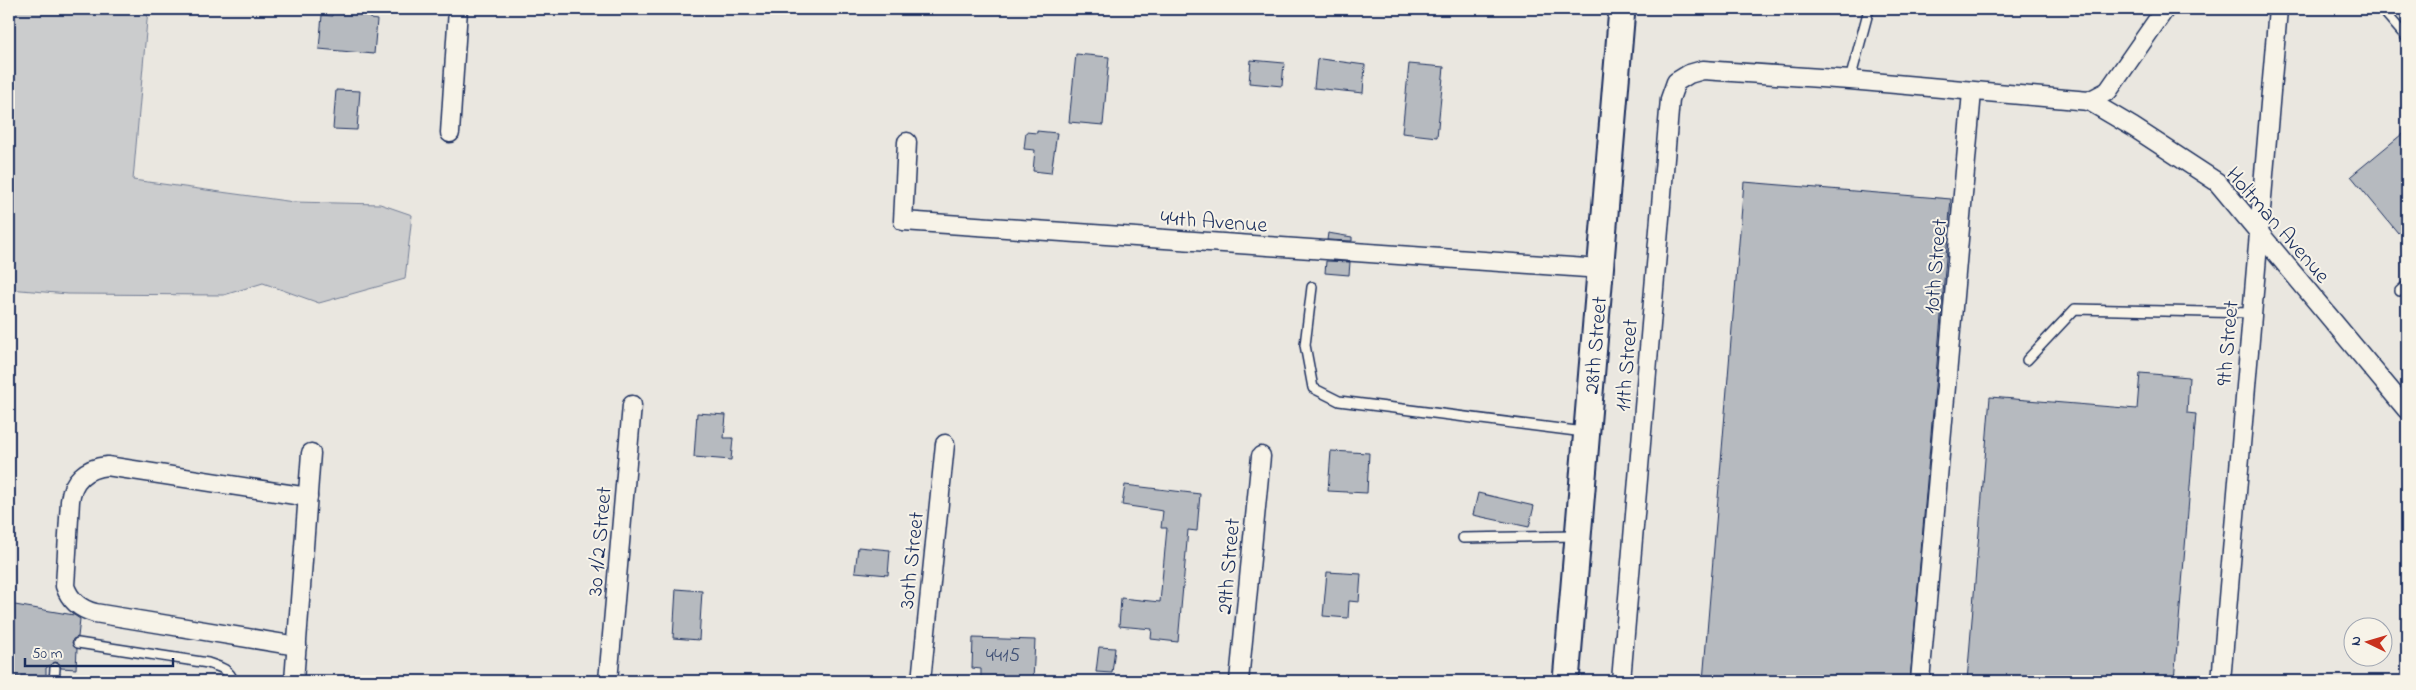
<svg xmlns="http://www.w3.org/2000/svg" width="2416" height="690" font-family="'Indie Flower',sans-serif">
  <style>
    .green { fill: #cbcccd; stroke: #737e96 }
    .building { fill: #b6babf; stroke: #1b2f5e }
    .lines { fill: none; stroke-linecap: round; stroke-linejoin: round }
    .lane-casing { stroke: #1b2f5e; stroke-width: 12 }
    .street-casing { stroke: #1b2f5e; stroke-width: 21 }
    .secondary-casing { stroke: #1b2f5e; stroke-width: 29 }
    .lane { stroke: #f7f3e8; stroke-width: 9 }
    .street { stroke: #f7f3e8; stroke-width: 18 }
    .secondary { stroke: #f7f3e8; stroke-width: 25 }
    .labels { text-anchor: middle; stroke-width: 4; stroke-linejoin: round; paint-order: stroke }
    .number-label { font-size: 20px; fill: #425276 }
    .street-label { font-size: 22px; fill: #1b2f5e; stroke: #f7f3e8 }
  </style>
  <rect width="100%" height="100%" fill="#eae7e0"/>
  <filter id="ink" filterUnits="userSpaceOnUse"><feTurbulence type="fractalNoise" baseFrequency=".02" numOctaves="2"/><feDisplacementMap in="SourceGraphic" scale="10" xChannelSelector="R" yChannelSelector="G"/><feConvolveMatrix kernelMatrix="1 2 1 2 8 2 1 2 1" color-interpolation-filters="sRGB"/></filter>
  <g filter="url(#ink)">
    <path class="green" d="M9,9h139l-15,171 161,22 86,2 32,11 -7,64 -86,24 -56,-20 -39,12 -156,-1 -59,-5z"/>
    <g class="building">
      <path d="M333,9h39l-1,10 6,1 -3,34 -55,-5 3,-34 10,1z"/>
      <path d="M1076,54l33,3 -6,68 -34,-3z"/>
      <path d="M1321,59l44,6 -2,28 -49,-5 3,-28z"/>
      <path d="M1251,60l33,3 -2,23 -33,-3z"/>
      <path d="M1409,64l35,3 -7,70 -35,-4z"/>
      <path d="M336,90l24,1 -3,39 -24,-1z"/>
      <path d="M2407,130v95l-9,8 -47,-57z"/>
      <path d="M1037,131l20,2 -6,40 -18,-2 2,-21 -11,-1 2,-17 11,1z"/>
      <path d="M1744,182l207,17 -41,482h-207z"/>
      <path d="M1328,233l24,4v4l-25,-1z"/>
      <path d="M1326,261l24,1 -1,13 -24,-2z"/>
      <path d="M2140,373l49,4 -2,36 9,1 -22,267h-207l23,-284 147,12z"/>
      <path d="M697,413l29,2 -2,23h9l-2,22 -37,-3z"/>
      <path d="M1331,451l38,2 -2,40 -39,-2z"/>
      <path d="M1125,485l75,9 -3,37 -9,-1 -10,112 -27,-3 1,-10 -33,-3 2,-28 39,4 7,-74h-6l2,-17 -41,-6z"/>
      <path d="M1478,493l56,13 -5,21 -56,-12z"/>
      <path d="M858,547l32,3 -2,25 -33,-3z"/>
      <path d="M1327,572l34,2 -2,28 -10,-1 -1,17 -25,-2z"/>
      <path d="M676,589l26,2 -3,49 -26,-2z"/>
      <path d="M9,604l65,11 6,4 -2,18 -5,2 -1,4 5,6 -1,20 -15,-1 -2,-5 -4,-1 -9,6v10l-37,-2z"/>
      <path d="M973,638l62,2 -2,41 -52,-1v-11l-9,-1z"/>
      <path d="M1099,647l16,1 -3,25 -16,-1z"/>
    </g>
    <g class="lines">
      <g class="lane-casing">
        <g id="lane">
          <path d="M2382,9l25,29"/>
          <path d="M1850,80l19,-71"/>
          <path d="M1312,287l-7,58 8,43 26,13 245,31"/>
          <path d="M2400,291l7,-6"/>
          <path d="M2027,360l48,-51 177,4"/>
          <path d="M1463,538l113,-2"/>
          <path d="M78,643l130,20c12,4 21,6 25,18"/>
          <path d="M54,681l1,-13"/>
        </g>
      </g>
      <g class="street-casing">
        <g id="street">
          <path d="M2089,101l44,26 84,55 190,228"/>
          <path d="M450,133l8,-124"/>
          <path d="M907,142l-4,79 698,48"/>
          <path d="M297,646l-202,-33c-15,-4 -25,-12 -30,-27l5,-85c2,-21 16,-33 37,-35l201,31"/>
          <path d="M294,681l17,-228"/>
          <path d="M608,681l24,-276"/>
          <path d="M921,681l24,-237"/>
          <path d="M1239,681l22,-225"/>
          <path d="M1621,681l49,-582 6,-17 13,-8 14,-4 147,10 239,21 19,-10 57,-82"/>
          <path d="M1920,681l52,-589"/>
          <path d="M2221,681l57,-672"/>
        </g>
      </g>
      <g class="secondary-casing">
        <path id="secondary" d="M1566,681l56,-672"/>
      </g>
      <use href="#lane" class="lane"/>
      <use href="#street" class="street"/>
      <use href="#secondary" class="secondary"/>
    </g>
  </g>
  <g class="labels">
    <g class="number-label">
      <text x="1003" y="661">4415</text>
    </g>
    <g class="street-label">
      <text transform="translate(1214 220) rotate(4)" y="8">44th Avenue</text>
      <text transform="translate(2279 224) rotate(49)" y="8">Holtman Avenue</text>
      <text transform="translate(1934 266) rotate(-85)" y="8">10th Street</text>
      <text transform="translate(2226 343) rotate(-85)" y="8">9th Street</text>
      <text transform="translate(1594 345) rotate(-85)" y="8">28th Street</text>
      <text transform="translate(1625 365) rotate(-85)" y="8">11th Street</text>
      <text transform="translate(598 541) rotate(-85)" y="8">30 1/2 Street</text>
      <text transform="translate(910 560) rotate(-84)" y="8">30th Street</text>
      <text transform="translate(1227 566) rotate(-85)" y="8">29th Street</text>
    </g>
  </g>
  <rect width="2416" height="690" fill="none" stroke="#f7f3e8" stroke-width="30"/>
  <rect x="15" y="15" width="2386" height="660" fill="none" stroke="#1b2f5e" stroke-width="2" filter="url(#ink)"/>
  <g transform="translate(2368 642) rotate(275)"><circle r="24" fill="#f7f3e8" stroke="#9fa5b1"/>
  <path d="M0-4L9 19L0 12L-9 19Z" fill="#c8321e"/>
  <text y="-8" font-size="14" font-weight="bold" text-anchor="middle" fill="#1b2f5e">N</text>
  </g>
  <path d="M25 658v8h148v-8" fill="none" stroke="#1b2f5e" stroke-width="2.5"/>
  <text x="32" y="658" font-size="15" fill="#1b2f5e" stroke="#f7f3e8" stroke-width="4" paint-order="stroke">50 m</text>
</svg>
